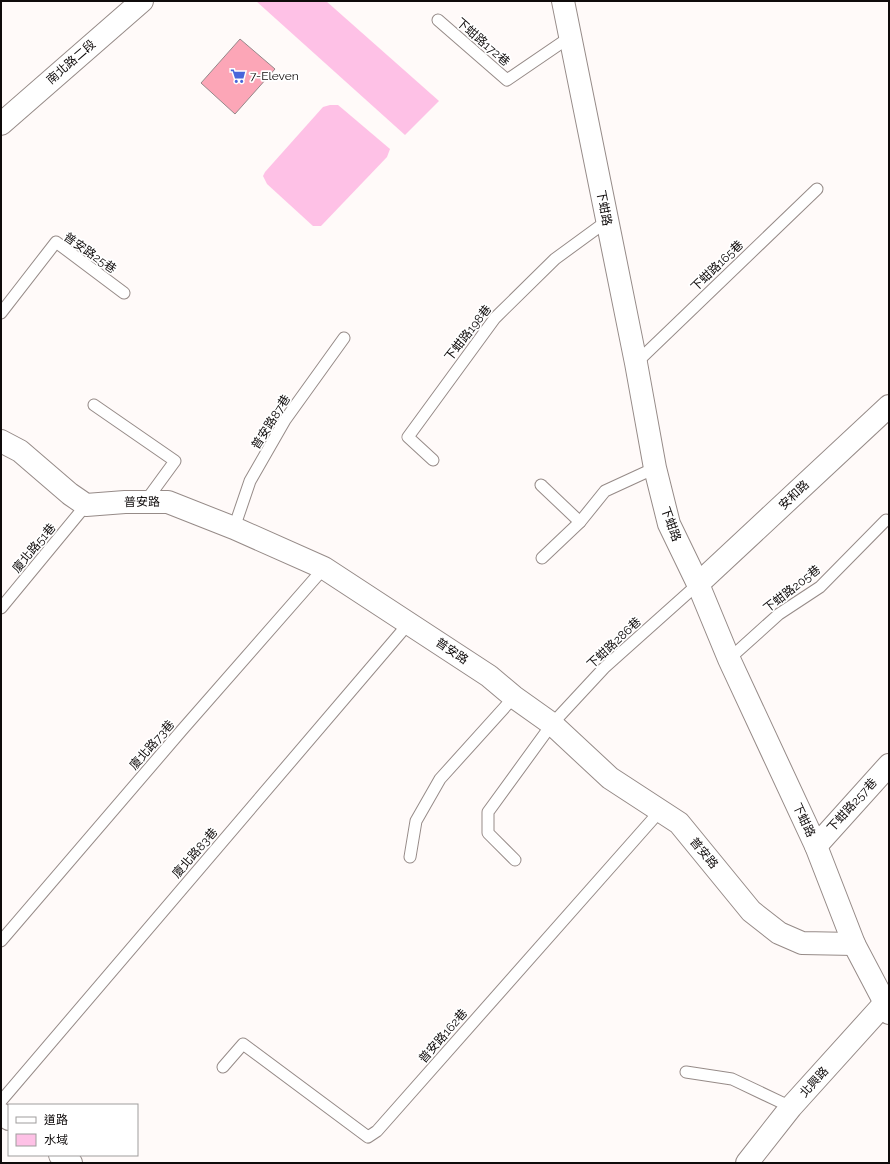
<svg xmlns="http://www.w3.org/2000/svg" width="890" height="1164" font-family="Raleway,'Noto Sans TC',sans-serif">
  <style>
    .water { fill: #fec1e6 }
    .building { fill: #fca6b7; stroke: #94888a }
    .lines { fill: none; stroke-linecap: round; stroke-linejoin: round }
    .lane-casing { stroke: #968b88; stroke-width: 13 }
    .street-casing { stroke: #968b88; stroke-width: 24 }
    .secondary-casing { stroke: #968b88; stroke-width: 24 }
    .lane { stroke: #fff; stroke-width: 11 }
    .street { stroke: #fff; stroke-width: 22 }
    .secondary { stroke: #fff; stroke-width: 22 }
    .labels { text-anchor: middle; stroke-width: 3.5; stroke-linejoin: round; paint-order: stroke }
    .street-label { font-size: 12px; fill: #0f0b0b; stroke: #fff }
    .poi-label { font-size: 12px; fill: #0f0b0b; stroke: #fff; text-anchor: start }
  </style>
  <rect width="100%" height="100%" fill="#fffaf9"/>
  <g class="water">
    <path d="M256,1h70l113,100 -34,34z"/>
    <path d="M330,105h8l6,5 46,39 -3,8 -66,69h-8l-46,-42 -4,-8 2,-4 58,-65z"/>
  </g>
  <path class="building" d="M240,39l35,30 -40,45 -34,-31z"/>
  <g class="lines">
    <g class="lane-casing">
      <g id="lane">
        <path d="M438,20l69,60 63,-43"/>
        <path d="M1,313l55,-71 68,51"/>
        <path d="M636,363l181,-174"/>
        <path d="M94,405l81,56 -30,41"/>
        <path d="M433,460l-25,-23 87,-119 60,-59 52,-38"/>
        <path d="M541,485l39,37"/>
        <path d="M234,528l16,-47 35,-61 59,-82"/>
        <path d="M542,558l38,-36 25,-31 50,-23"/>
        <path d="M1,608l85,-103"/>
        <path d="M729,659l50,-45 41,-27 66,-67"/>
        <path d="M410,857l6,-36 24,-42 74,-82"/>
        <path d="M515,860l-27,-27v-21l64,-88 52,-56 94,-84"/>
        <path d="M1,941l181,-211 142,-162"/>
        <path d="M223,1067l20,-23 125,93 9,-6 283,-320"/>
        <path d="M686,1072l46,7 59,28"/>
        <path d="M1,1101l408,-478"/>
      </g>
    </g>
    <g class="street-casing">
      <g id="street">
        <path d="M1,441l19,10 50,43 16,11 39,-3h43l66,26 90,40 165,108 25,21 38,27 58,54 69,45 72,88 28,22 23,10 52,1"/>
        <path d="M698,584l191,-178"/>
        <path d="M816,846l73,-81"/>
        <path d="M747,1163l44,-56 94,-104"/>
      </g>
    </g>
    <g class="secondary-casing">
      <g id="secondary">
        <path d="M563,1l73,362 19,105 14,56 29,60 31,75 87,187 38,98 31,59 4,10"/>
        <path d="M1,124l141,-123"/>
        <path d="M1,1114l8,5"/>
        <path d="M60,1155l11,8"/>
      </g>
    </g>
    <use href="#lane" class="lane"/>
    <use href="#street" class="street"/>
    <use href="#secondary" class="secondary"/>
  </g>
  <defs>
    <g id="supermarket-bare" transform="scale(1.2)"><path d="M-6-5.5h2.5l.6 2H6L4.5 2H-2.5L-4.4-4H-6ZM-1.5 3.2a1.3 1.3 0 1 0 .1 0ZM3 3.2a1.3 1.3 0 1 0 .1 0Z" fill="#4966da" stroke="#fff" stroke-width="2.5" paint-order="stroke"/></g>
  </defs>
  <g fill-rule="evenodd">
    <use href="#supermarket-bare" x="238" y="76"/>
  </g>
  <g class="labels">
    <g class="street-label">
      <text transform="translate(483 42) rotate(41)" y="4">下蚶路172巷</text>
      <text transform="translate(71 62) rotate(-41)" y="4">南北路二段</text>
      <text transform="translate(604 208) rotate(79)" y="4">下蚶路</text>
      <text transform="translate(90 253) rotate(35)" y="4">普安路25巷</text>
      <text transform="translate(717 266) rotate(-44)" y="4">下蚶路165巷</text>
      <text transform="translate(468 333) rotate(-52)" y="4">下蚶路198巷</text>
      <text transform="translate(271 422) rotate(-58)" y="4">普安路87巷</text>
      <text transform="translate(794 495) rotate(-43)" y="4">安和路</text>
      <text transform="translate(142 502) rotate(-1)" y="4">普安路</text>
      <text transform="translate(671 524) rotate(70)" y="4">下蚶路</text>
      <text transform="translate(34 548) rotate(-50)" y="4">廈北路51巷</text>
      <text transform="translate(792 589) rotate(-38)" y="4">下蚶路205巷</text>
      <text transform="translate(614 643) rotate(-43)" y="4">下蚶路286巷</text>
      <text transform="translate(452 651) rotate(34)" y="4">普安路</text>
      <text transform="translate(152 745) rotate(-49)" y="4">廈北路73巷</text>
      <text transform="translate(852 805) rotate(-48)" y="4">下蚶路257巷</text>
      <text transform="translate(804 820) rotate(65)" y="4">下蚶路</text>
      <text transform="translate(195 853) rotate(-49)" y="4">廈北路83巷</text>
      <text transform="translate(704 853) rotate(50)" y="4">普安路</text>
      <text transform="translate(443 1036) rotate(-49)" y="4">普安路162巷</text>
      <text transform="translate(814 1082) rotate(-48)" y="4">北興路</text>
    </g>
    <g class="poi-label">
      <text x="250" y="80">7-Eleven</text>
    </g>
  </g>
  <rect width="890" height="1164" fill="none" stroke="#0f0b0b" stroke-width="4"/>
  <rect x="8" y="1104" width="130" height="52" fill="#ffffff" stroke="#9f9d9d"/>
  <rect x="16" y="1117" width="20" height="6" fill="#ffffff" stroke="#9f9d9d"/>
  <text x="44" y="1124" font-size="12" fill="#0f0b0b">道路</text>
  <rect x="16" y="1134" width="20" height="12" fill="#fec1e6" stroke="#9f9d9d"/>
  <text x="44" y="1144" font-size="12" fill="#0f0b0b">水域</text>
</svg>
